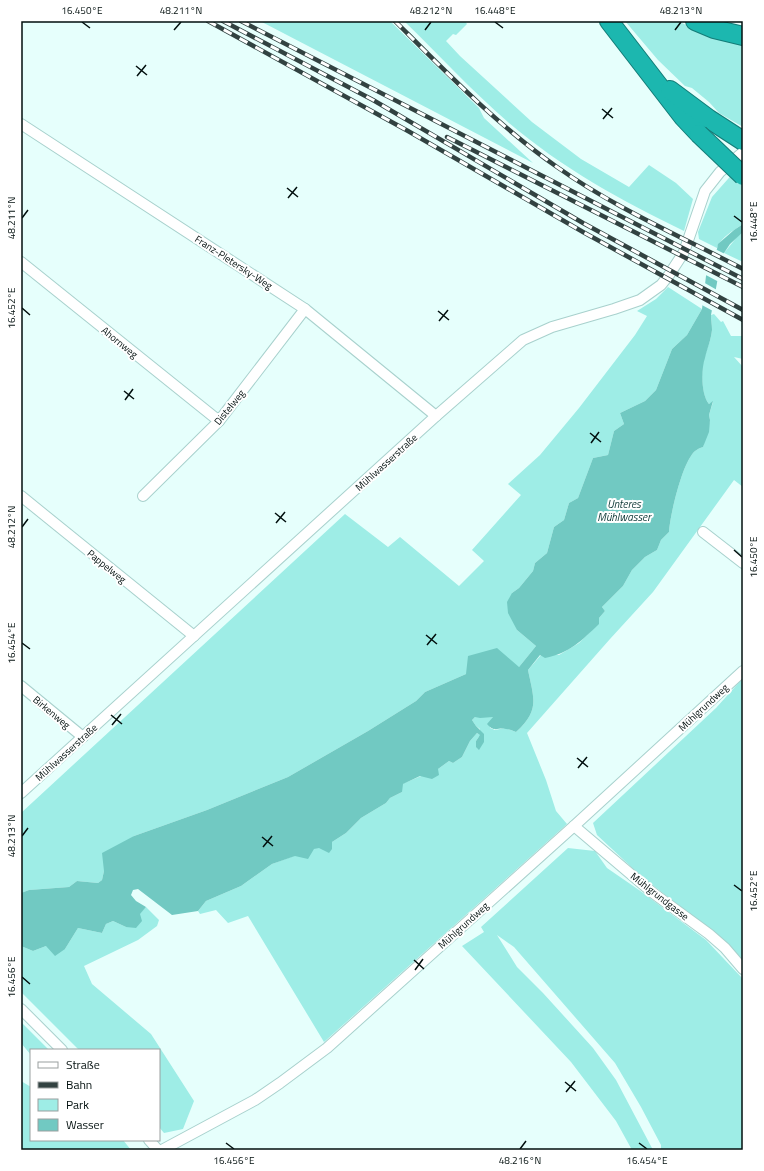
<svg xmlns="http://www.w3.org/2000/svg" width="764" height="1171" font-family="'Titillium Web',sans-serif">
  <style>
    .green { fill: #9eede6 }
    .water { fill: #71c9c2 }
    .pier { fill: #e6fffc }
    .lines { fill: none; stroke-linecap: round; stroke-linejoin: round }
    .minor-casing { stroke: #a8d1cd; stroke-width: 12 }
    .motorway-casing { stroke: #137c77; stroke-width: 20 }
    .minor { stroke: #fff; stroke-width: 10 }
    .motorway { stroke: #1cb7af; stroke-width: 18 }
    .rail-casing { stroke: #324241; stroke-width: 4.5 }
    .rail { stroke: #fff; stroke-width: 3; stroke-dasharray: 9; stroke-linecap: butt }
    .motorway-bridge-casing { stroke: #137c77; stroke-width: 20; stroke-linecap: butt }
    .motorway-bridge { stroke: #1cb7af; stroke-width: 18 }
    .ticks { fill: none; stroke: #020f0e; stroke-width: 1.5 }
    .labels { text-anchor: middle; stroke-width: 4; stroke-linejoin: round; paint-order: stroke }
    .street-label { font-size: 10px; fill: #020f0e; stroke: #fff }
    .water-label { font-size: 11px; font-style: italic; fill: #0d3836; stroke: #fff }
    .neatline { fill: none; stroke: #020f0e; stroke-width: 1.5 }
    .ticks-label { font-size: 10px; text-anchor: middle; fill: #020f0e }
  </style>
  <rect width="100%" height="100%" fill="#e6fffc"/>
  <g class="green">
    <path d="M260,21h130l89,87 5,10 49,45z"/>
    <path d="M404,21h61l2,3 -11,11 -3,-1 -7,7 14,15 72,66 49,37 48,28 20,-22 27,18 17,16 -9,32c-62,-30 -122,-63 -175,-108 -37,-32 -70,-68 -105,-102z"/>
    <path d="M625,21h53l10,5 55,15v86l-24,-14 -10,-11 -17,-14 -7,-2 -27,-26z"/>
    <path d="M743,162v62c-9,6 -23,14 -26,24l-18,-9 -1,-7 14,-35z"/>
    <path d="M743,232v30l-19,-9 13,-16z"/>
    <path d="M668,287l34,22 -15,26 -15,14 -16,41 -11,11 -25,12 4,11 -10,7 -6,24 -15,3 -15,40 -9,5 -5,17 -10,7 -7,26 -12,10 -2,8 -14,17 -7,5 5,37 19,16 -17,21 -53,7 -41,18 -9,9 -48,30 -80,46 -81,33 -73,26 -30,35 -2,9 -4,3 -21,-2 -8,6 -40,3 -8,3v-80l324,-299 43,33 12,-10 59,49 25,-25 -12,-11 49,-55 -13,-11 32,-29 39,-47 56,-73 12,-19 -10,-5 19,-12z"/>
    <path d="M714,314l7,8 2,-1 8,15h12v23l-9,-2 9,10v120l-9,-7 -81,112 -43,47 -83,94 19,47 10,31 11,13 -243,218 -76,-126 -20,7 -12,-13 -16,4 -2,-3 8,-10 35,-15 31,-22 60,-22 14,-9 15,-15 25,-15 4,-5 12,-6v-8l36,-15 11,-8 4,2 9,-6 8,-16 7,-8 3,2 -4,6 2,8 2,-20 -4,-3 -4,-6 3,-3h18l-3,11 5,2 10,-2 11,4c24,-22 18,-33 12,-62l13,-15h18l20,-12 19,-19 1,-6 6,-7 -3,-4 21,-21 9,-16 13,-13 12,-7 4,-10 8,-8c1,-17 12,-62 22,-76 3,-5 6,-7 12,-9l7,-27 -1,-5 4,-13 -4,2c-8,-9 -8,-35 -5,-46 3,-9 7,-18 8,-28 0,-5 -1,-10 -1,-15z"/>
    <path d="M743,678v283l-26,-26 -76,-59 -44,-41 -4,-12 123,-115z"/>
    <path d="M568,848l27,3 12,17 32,22 67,50 37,39v171h-82v-5l-20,-38 -26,-44 -101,-116 -17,-12 20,32 26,26 50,55 23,32 37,70h-21l-16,-29 -45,-59 -109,-116 22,-14 -3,-5z"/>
    <path d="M146,907l13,13 -2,6 -19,14 -54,26 8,18 59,50 43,67 -11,28 -19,4 -5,-6v-77h-80l-58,-58v-46l12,5 13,-5 19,3 13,-21 24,5 4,-9 7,-3 13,6z"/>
    <path d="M21,1022l28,28h-18v5l-10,-12z"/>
    <path d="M21,1081l10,6v53h92l8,10h-110z"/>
  </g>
  <path class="water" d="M743,224v8l-13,12 -8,12 -11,59c0,5 1,10 1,15 -1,10 -5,19 -7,28 -4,11 -4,37 4,46l4,-3 -4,14 1,5 -1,12 -6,15c-6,2 -9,4 -12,9 -10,14 -21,59 -22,76l-8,8 -4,10 -12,7 -13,13 -9,16 -21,21 3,4 -6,7v6c-18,17 -29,29 -54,34l-5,-3 -12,15c6,29 12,40 -12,62 -3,-1 -6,-3 -10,-3 -9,-2 -11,4 -19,-5l6,-7 -13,1 -5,-1 -3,3 4,6 8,8v8l-5,8 -3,-3v-6l4,-6 -3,-2 -7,8 -8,16 -9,6 -4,-2 -11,8 1,6 -7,4 -12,-3 -17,8 -1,8 -12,6 -4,5 -25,15 -15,15 -14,9v7l-3,4 -10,-5 -5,1 -6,10 -13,-3 -23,8 -31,22 -35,15 -8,10 -26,4 -34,-26 -5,1 -2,5 5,6 10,6 -6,7 2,7 -6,7 -10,-1 -13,-6 -7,3 -4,9 -24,-5 -13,21 -10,7 -9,-10 -13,5 -12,-5v-53l8,-3 40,-3 8,-6 21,2 4,-3 2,-9 -2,-18 32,-17 73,-26 81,-33 80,-46 48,-30 9,-9 41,-18 2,-18 29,-8 22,19 17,-21 -19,-16 -9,-17 -1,-11 5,-9 7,-5 14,-17 2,-8 12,-10 7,-26 10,-7 5,-17 9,-5 15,-40 15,-3 6,-24 10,-7 -4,-11 25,-12 11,-11 16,-41 15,-14 15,-26 4,-33 3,-11 8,-16 1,-5 16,-14z"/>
  <g class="pier">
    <path d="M715,249l10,5 -6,28 -15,-8 3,-10z"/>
    <path d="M703,282l14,8 -4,21 -13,-7z"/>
  </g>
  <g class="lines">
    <g class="minor-casing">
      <g id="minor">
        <path d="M21,124l284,185 131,107"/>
        <path d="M21,262l198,159"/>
        <path d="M21,496l173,140"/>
        <path d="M143,496l76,-75 86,-112"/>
        <path d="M703,532l40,31"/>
        <path d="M21,686l62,51"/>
        <path d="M21,793l415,-377 87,-76 29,-13 62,-18 26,-9 21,-15 8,-10 15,-23 21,-61 15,-19 23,-20"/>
        <path d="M574,826l79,67 56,41 16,14 18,21"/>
        <path d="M21,1009l41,41"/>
        <path d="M149,1140l9,10"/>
        <path d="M162,1150l93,-50 25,-17 47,-35 247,-222 169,-155"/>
      </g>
    </g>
    <g class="motorway-casing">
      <g id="motorway">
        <path d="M609,21l74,96 16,17"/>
        <path d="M695,21l19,8 29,7"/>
        <path d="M670,90l39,29 34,22"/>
      </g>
    </g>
    <use href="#minor" class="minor"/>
    <use href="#motorway" class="motorway"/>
    <g class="rail-casing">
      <g id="rail">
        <path d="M208,21l200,110 175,101 160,88"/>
        <path d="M223,21l150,79 210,123 160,87"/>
        <path d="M241,21l502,258"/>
        <path d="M395,21c51,51 102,104 162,146 58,41 123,69 186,102"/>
        <path d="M447,137l296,150"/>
      </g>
    </g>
    <use href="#rail" class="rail"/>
    <g class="motorway-bridge-casing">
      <path id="motorway-bridge" d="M699,134l44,42"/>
    </g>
    <use href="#motorway-bridge" class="motorway-bridge"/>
  </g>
  <path class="ticks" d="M82,22l8,6M495,22l8,6M174,30l7,-8M425,30l6,-8M675,30l6,-8M136,66l11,9M137,76l9,-11M602,109l11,9M603,119l9,-11M287,188l11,9M288,198l9,-11M734,216l8,6M22,218l6,-8M22,308l8,7M438,311l11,9M439,321l9,-11M124,391l10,8M125,400l8,-11M590,433l11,9M591,443l8,-11M275,513l11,9M276,523l9,-11M22,527l6,-8M734,550l8,7M426,635l11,9M22,643l8,6M427,645l9,-11M111,715l11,9M112,725l9,-11M577,758l11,9M578,768l9,-11M22,836l6,-8M262,837l11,9M263,847l9,-11M734,885l8,6M414,960l10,9M415,970l8,-11M22,977l8,7M565,1082l11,9M566,1092l9,-11M226,1143l8,6M639,1143l8,6M520,1149l6,-8"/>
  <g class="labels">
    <g class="street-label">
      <text transform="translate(234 262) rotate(33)" y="4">Franz-Pletersky-Weg</text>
      <text transform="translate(120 342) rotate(39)" y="4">Ahornweg</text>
      <text transform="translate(229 407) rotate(-51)" y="4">Distelweg</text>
      <text transform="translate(386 462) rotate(-42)" y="4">Mühlwasserstraße</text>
      <text transform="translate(107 566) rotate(39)" y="4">Pappelweg</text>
      <text transform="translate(703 707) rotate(-43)" y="4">Mühlgrundweg</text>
      <text transform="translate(52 712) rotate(40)" y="4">Birkenweg</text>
      <text transform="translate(66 752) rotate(-42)" y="4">Mühlwasserstraße</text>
      <text transform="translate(660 896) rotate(38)" y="4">Mühlgrundgasse</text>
      <text transform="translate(463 925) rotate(-42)" y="4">Mühlgrundweg</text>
    </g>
    <g class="water-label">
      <text x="624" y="508">Unteres<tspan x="624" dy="13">Mühlwasser</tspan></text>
    </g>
  </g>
  <rect width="764" height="1171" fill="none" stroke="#ffffff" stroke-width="44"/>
  <rect x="30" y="1049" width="130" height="92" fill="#ffffff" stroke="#9a9f9f"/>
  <rect x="38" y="1062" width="20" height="6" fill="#ffffff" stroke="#9a9f9f"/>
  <text x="66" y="1069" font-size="12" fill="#020f0e">Straße</text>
  <rect x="38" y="1082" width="20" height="6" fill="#324241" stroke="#9a9f9f"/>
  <text x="66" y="1089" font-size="12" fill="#020f0e">Bahn</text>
  <rect x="38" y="1099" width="20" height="12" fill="#9eede6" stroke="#9a9f9f"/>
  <text x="66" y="1109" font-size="12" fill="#020f0e">Park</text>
  <rect x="38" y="1119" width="20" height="12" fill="#71c9c2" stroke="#9a9f9f"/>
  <text x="66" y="1129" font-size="12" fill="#020f0e">Wasser</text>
  <rect x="22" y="22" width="720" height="1127" class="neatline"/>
  <g class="ticks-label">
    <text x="82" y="14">16.450°E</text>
    <text x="181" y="14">48.211°N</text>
    <text x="431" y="14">48.212°N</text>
    <text x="495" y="14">16.448°E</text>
    <text x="681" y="14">48.213°N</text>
    <text transform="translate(11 218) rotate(-90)" y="4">48.211°N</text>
    <text transform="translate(753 222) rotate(-90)" y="4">16.448°E</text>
    <text transform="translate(11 308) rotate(-90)" y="4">16.452°E</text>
    <text transform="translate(11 527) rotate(-90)" y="4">48.212°N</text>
    <text transform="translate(753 557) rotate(-90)" y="4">16.450°E</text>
    <text transform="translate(11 643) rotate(-90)" y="4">16.454°E</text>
    <text transform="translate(11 836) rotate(-90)" y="4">48.213°N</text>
    <text transform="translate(753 891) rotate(-90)" y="4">16.452°E</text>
    <text transform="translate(11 977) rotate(-90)" y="4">16.456°E</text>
    <text x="234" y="1164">16.456°E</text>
    <text x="520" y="1164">48.216°N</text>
    <text x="647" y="1164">16.454°E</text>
  </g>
</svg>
